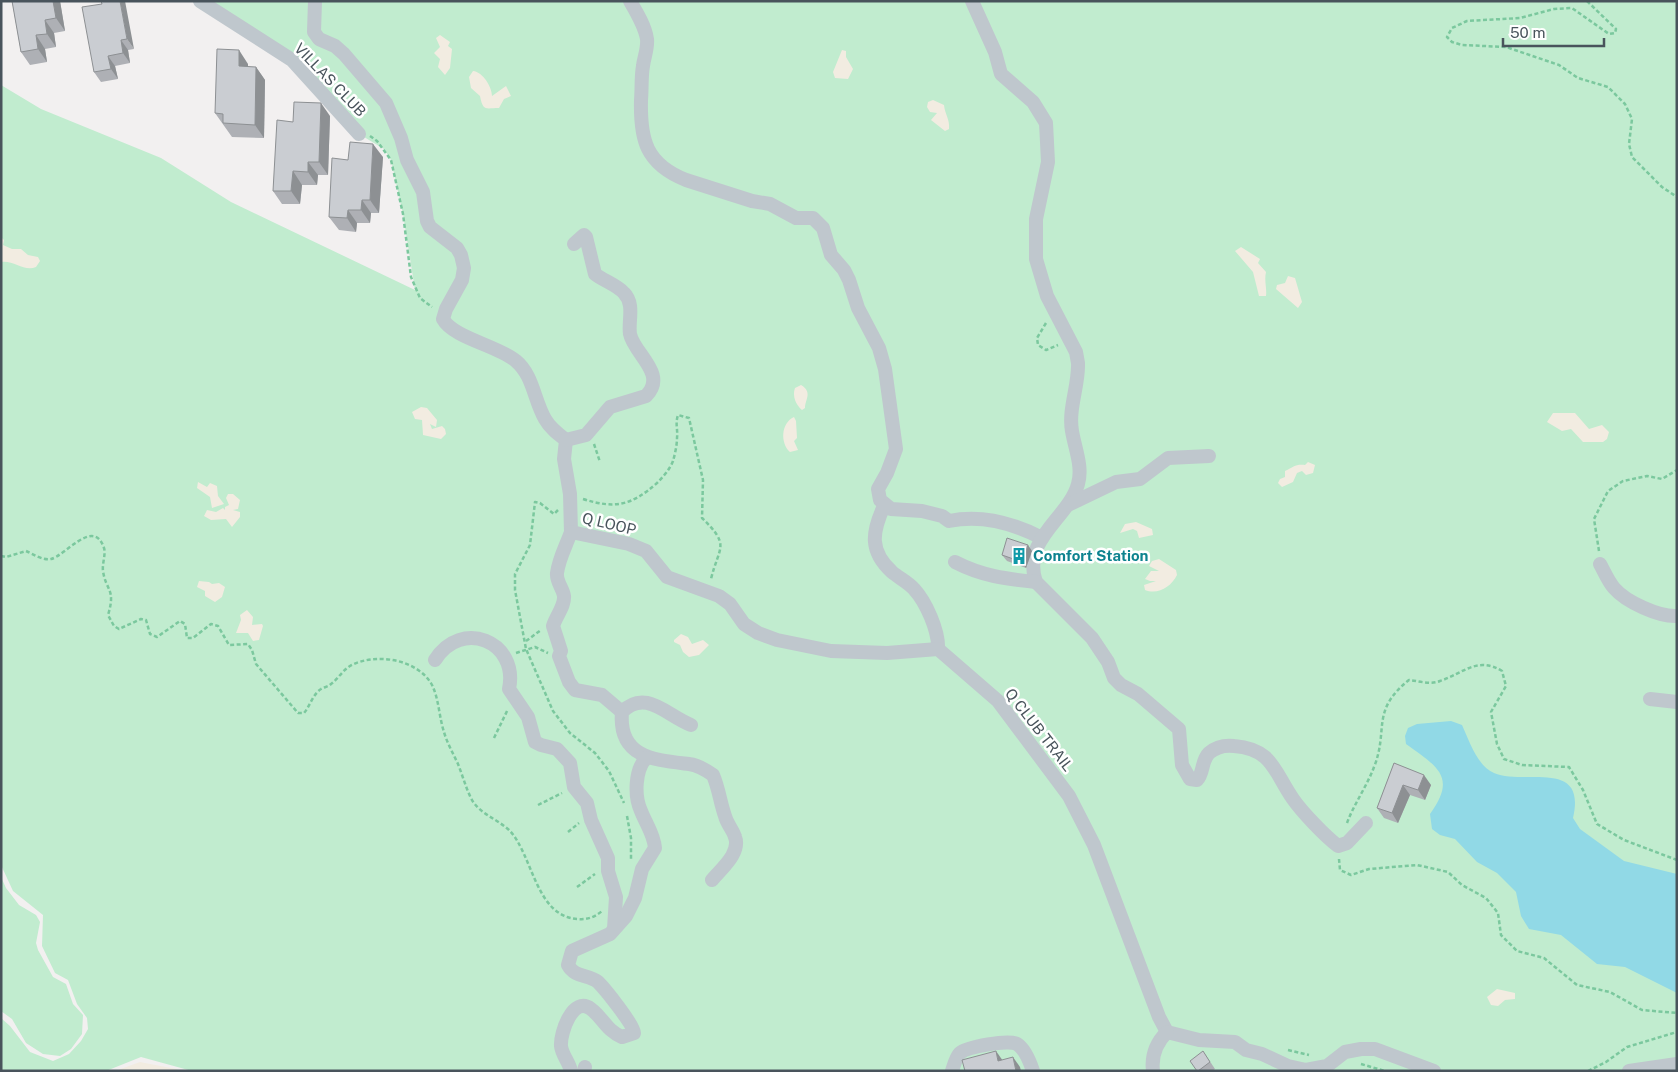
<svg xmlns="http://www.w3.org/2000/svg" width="1678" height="1072" font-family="'Public Sans',sans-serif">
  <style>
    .green { fill: #c1eccf }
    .sand { fill: #f2ece1 }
    .water { fill: #91d9e6 }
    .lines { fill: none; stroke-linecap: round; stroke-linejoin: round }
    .path { stroke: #7bc89e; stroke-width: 2.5; stroke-dasharray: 4 2.5; stroke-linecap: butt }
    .minor { stroke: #bfc7cd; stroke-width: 14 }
    .wall { fill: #aeb0b5 }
    .shaded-wall { fill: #8d9093 }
    .building { fill: #cacdd2; stroke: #8d9093 }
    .labels { text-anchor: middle; stroke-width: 5; stroke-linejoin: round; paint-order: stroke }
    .street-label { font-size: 15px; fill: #49545c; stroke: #fff }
    .culture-label { font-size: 15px; font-weight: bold; fill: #0d838f; stroke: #fff; text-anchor: start }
  </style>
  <rect width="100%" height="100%" fill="#f2f0f0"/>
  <g class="green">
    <path d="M200,1h1477v1070h-1485l-51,-14 -35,14h-105v-53l9,8 20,26 23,9 16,-7 12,-13 7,-12 -1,-11 -10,-14 -9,-24 -13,-7 -13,-27 1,-31 -30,-24 -12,-26v-780l40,24 120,49 70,44 184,88 -12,-76 -12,-54 -7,-11 -25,-15 -43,-49z"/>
    <path d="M1,877l5,11 13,17 17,10 4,7 -4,21 2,7 15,27 13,7 7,20 10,11 -1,19 -11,15 -11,7 -17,-2 -17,-11 -14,-24 -11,-8z"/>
  </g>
  <g class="sand">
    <path d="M440,35l10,7 -2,4 4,3 -2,19 -5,7 -7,-8 2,-8 -6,-6 6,-6 -4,-9z"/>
    <path d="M842,50l4,1v6l7,12 -5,10 -13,-1 -2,-6z"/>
    <path d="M473,71c10,1 19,16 19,25l14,-10 5,10 -7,3 -5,9c-13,0 -16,4 -19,-12l-9,-8 -2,-11z"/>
    <path d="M933,100l11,5c1,10 6,14 5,24l-4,2 -14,-11 6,-7 -7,-1 -3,-5 1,-5z"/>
    <path d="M1,237l3,3 -1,5 9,4h9l7,6 10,2 2,4 -4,6c-12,5 -22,-7 -35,-5z"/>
    <path d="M1241,247l19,12 -2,4 8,9c-2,9 1,16 0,24h-7l-6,-24 -18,-21z"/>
    <path d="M1288,276l7,2 7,24 -4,6 -22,-19 1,-4 8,-2z"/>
    <path d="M801,385c12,7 4,15 4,23l-3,2c-6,-5 -10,-14 -7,-22z"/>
    <path d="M421,407l6,1 10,12 -1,7 -6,-3 2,5 10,-3 3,3 1,5 -5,5 -18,-4 -1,-15 -7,-1 -3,-7z"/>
    <path d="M1553,413h22l14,16 13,-4 7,7 -2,7 -4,3h-20l-12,-13 -9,2 -15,-9z"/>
    <path d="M794,417l2,4 1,17 -3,3 4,9 -8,2c-10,-9 -9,-29 4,-35z"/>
    <path d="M1308,462l7,3 -2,8 -7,2 -4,-4 -5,2 -4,9 -11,5 -4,-4 2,-4 5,-2v-6c9,-4 10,-7 20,-6z"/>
    <path d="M198,482l9,5 3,-4 7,3 1,10 6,8 -12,4 -2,-11 -13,-9z"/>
    <path d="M228,494h5l7,6 -2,9 -5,1 7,2v5l-8,10 -6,-8 -15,1 -7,-4 3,-6 9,2 7,-4 2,2v-3l4,-2 -3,-7z"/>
    <path d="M1136,522l16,7 1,6 -14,3 -2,-7 -4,-2 -13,4 5,-9z"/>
    <path d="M1159,559l17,11 1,5c-6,12 -19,20 -32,15l-1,-5 12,-4h-6l-5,-2 6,-8h8l-10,-5 3,-5z"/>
    <path d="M199,581l10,1 3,2 7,-1 6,4 -3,10 -7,5 -10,-6v-5l-8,-4z"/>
    <path d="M247,610l6,7 -1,8 10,-1 1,2 -4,14 -6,1 -5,-8h-12l5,-13 -1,-5z"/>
    <path d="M681,634l7,3 4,7 11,-4 6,5 -10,10 -10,2 -6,-5 -3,-7 -6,-3v-2z"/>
    <path d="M1497,989l18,4v6l-10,1 -7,6 -7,-1 -4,-8z"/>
    <path d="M140,1062l36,7 4,2h-65z"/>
  </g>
  <path class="water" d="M1451,721l11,4c7,15 15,41 32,48 30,13 93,-15 79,45l7,11 44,32 53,13v119l-52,-26 -28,-3 -36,-29 -32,-6 -8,-13 -5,-24 -19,-19 -20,-11 -22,-23 -15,-4 -8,-6 -2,-15c27,-37 8,-47 -24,-70l-1,-8 3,-8 9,-4z"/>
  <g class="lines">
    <g class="path">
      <path d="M1587,1l29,28 -1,4 -6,1 -37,-26 -18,1 -34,9 -53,3 -15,7 -5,9 5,5 10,3 44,2 53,18 19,13 30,9 17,17 7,15 -3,25 3,13 30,30 15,10"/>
      <path d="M370,136l7,5 14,19 12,54 8,63 9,21 12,9"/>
      <path d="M1046,323l-9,15 1,7 8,5 12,-5"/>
      <path d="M594,444l6,18"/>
      <path d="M583,499c32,10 48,7 74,-16 6,-6 13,-14 16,-22 2,-7 4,-16 4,-23 1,-9 -2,-14 1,-23l11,3 14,62 -1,38c29,28 17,28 9,61"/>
      <path d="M558,510l-4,4 -14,-11 -5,-1 -5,43 -15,29v16l11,59 27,62 17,22 25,20 14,18 15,32"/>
      <path d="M1599,551l-5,-32 14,-28 15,-10 24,-5 15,3 15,-9"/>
      <path d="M1,556l5,1 20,-6c7,3 17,10 25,8 14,-3 43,-42 53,-11 2,6 -2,16 -1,23 3,20 13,18 5,44l6,11 5,3 22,-10 5,1 4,14 7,3 23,-16 5,3 2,14h6l18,-14 7,2 11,19 19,-1 4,6 4,14 42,49h6c6,-7 9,-19 17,-24 3,-2 7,-2 10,-5 7,-5 11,-13 19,-18 25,-14 68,-7 82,19 7,14 7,32 12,47 3,11 9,21 14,32 4,10 7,21 12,32 7,17 26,22 39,34 24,24 26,87 69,89 9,1 17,-2 24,-8"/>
      <path d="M526,641l15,-11"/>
      <path d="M516,653l19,-6 13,6"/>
      <path d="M494,738l14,-29"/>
      <path d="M538,805l24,-12"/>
      <path d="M627,816l4,22v22"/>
      <path d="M1347,823c7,-19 20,-37 27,-56 15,-37 -4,-56 35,-87 10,1 21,5 31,1 24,-8 37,-25 62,-10l4,15 -15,26 6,32 7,15 18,6 47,2 14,23 14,34 27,16 53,20"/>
      <path d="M568,832l11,-9"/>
      <path d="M1339,859l1,11 11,5 18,-6 48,-4 31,7 14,13 24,13 12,15 3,22 16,16 27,7 33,27 33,7 32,18 35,3"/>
      <path d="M577,887l18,-13"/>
      <path d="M1288,1050l21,5"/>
      <path d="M1361,1064l24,7"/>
      <path d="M1588,1071l18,-9 21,-15 50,-15"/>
    </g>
    <g class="minor">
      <path d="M200,1l92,59 67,74"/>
      <path d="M315,1l-1,31 5,7 16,7 9,8 42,49 15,35 6,22 16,32 4,29 3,6 27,21 4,7 3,13 -2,12 -16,29 -3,10c10,19 56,27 73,42 17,14 18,39 29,58 5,9 13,15 21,21l-2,19 6,35 1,38"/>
      <path d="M630,1c7,12 15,25 17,38 1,10 -3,18 -4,27 -2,11 -1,23 -2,34 -1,40 5,64 45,80l66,21 18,3 26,14h17l10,10 8,27 13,15 5,10 9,28 21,40 6,21 11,80 -9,24 -9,16 2,11 11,9 31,2 20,5 7,5c33,-7 64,2 93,17"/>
      <path d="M972,1l23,51 6,22 32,28 13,21 2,39 -12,57v40l11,37 29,56 2,11c1,22 -10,46 -6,68 3,18 11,36 6,53 -9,34 -57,55 -42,98l56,56 16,24 6,16 7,7 17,9 41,35 3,36 8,14 7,1c7,-7 4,-19 12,-27 7,-6 16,-8 25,-7 39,3 40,26 59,53 9,13 32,37 45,47l9,-3 19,-20"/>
      <path d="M566,440l20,-5 24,-28 36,-11c22,-22 -12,-42 -16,-62 -2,-13 5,-30 -6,-41 -7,-8 -20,-12 -29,-19l-9,-37 -2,-2 -10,9"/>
      <path d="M1068,505l48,-23 24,-3 28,-21 41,-2"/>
      <path d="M884,506c-12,26 -15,45 8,66 7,6 16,10 22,17 12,13 25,42 24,60"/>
      <path d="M955,562c27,14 51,17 81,20"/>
      <path d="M1600,564c4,7 8,17 14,24 12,14 45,29 63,28"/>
      <path d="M435,660c26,-42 84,-19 74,29l19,28 7,25 6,3 16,4 13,14 4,24 13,16 4,17 17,38v13l8,26 -2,32"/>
      <path d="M1650,699l27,3"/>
      <path d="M622,712l-20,-17 -27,-5 -6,-8 -10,-26 2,-5 -8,-25c3,-10 12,-20 11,-30 -1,-8 -8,-14 -7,-23 2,-15 9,-27 14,-41l58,12 17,7 21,26 52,19 11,8 14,20 14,9 19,7 54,11 56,2 51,-4 60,52 71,95 25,49 65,172 8,15"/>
      <path d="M691,725c-24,-9 -45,-37 -69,-13 -4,46 33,48 67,52 8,1 17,6 24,11 6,14 7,27 12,41 2,8 8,14 10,21 6,16 -14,32 -23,43"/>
      <path d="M1167,1032l32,8 36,2 11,8 16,4 26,12 18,4 21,-4 18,-14 16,-3h14l59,22"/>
      <path d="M571,1071c-2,-9 -9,-16 -10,-25 -1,-13 12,-51 30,-37 12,9 15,21 31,28l12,-4c0,-8 -29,-44 -36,-51 -10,-8 -23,-4 -30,-17l4,-14 38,-17 16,-18 9,-18 7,-29 13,-21c-1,-14 -9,-24 -14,-37 -7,-15 -6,-41 5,-53"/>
      <path d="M584,1071l1,-4"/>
      <path d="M952,1071c2,-6 4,-14 8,-18 7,-6 49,-14 57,-9 8,5 13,18 16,27"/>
      <path d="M1153,1071c-2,-16 3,-28 14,-39"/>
      <path d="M1629,1071l48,-7"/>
    </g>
  </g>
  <g class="wall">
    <path d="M12,1h48l5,30 -11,2 2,14 -11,2 2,13 -17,3 -9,-13z"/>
    <path d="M101,1l33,48 -6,1 2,13 -15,3 3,13 -17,3 -7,-10 8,-68z"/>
    <path d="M248,64v3h8l9,13 -1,58 -32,-1 -17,-24z"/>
    <path d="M330,116l-2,59h-10l-1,10h-15l-2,19h-18l-9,-13 20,-69z"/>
    <path d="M383,157l-4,56h-8l-1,10h-13l-1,9 -17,-2 -10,-13 19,-57z"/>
    <path d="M1032,551l-6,17 -19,-7 -5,-6z"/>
    <path d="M1394,763l37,22 -6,15 -15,-5 -12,28 -14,-5 -7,-10z"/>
    <path d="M1203,1051l12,18 -3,2h-15z"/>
  </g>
  <g class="shaded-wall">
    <path d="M53,1h7l5,30 -9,-13z"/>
    <path d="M120,1h5l9,48 -7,-10z"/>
    <path d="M45,20l9,13 2,14 -9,-13z"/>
    <path d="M36,35l9,14 2,13 -9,-13z"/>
    <path d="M121,40l7,10 2,13 -7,-10z"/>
    <path d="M239,50l9,14v15l-9,-13z"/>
    <path d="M108,56l7,10 3,13 -7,-10z"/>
    <path d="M256,67l9,13 -1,58 -9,-13z"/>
    <path d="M321,103l9,13 -2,59 -9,-13z"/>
    <path d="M373,144l10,13 -4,56 -9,-13z"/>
    <path d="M308,162l10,13 -1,10 -9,-13z"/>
    <path d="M293,171l9,14 -2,19 -9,-13z"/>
    <path d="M362,200l9,13 -1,10 -9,-13z"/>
    <path d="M348,210l9,13 -1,9 -9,-14z"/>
    <path d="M1028,545l4,6 -6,17 -4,-6z"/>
    <path d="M1424,775l7,10 -6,15 -7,-10z"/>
    <path d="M1403,785l7,10 -12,28 -6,-10z"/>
    <path d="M996,1051l7,10h-5z"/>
    <path d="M1013,1057l7,10 1,4h-5z"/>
  </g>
  <g class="building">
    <path d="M12,1h41l3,17 -11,2 2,14 -11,1 2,14 -17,3z"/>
    <path d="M101,1h19l7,38 -6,1 2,13 -15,3 3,13 -17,3 -12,-65 20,-3z"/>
    <path d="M217,49l22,1v16l17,1 -1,58 -32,-2v-9l-8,-1z"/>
    <path d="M294,102l27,1 -2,59h-11v10l-15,-1 -2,20h-18l4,-71 16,2z"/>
    <path d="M350,142l23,2 -3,56h-8l-1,10h-13l-1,8 -18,-1 3,-59 16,2z"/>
    <path d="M1007,538l21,7 -6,17 -20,-7z"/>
    <path d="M1394,763l30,12 -6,15 -15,-5 -11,28 -15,-5z"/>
    <path d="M996,1051l2,10 15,-4 3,14h-51l-3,-11z"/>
    <path d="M1203,1051l7,11 -12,9h-1l-7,-10z"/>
  </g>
  <defs>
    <g id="building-bare" transform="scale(1.35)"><path d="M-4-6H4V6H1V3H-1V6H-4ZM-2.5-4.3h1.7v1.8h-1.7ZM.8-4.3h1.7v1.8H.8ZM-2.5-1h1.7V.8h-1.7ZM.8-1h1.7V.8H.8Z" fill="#0f9aa8" stroke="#fff" stroke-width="2.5" paint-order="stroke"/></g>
  </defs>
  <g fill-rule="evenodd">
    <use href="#building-bare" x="1019" y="556"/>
  </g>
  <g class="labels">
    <g class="street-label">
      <text transform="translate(330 80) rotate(46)" y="5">VILLAS CLUB</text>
      <text transform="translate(609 524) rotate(13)" y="5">Q LOOP</text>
      <text transform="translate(1039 730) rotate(52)" y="5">Q CLUB TRAIL</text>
    </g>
    <g class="culture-label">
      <text x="1033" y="561">Comfort Station</text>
    </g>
  </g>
  <rect width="1678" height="1072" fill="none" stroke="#49545c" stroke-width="5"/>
  <path d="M1503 38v8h101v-8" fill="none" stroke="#49545c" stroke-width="2.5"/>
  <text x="1510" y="38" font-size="15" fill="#49545c" stroke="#ffffff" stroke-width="4" paint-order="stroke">50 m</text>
</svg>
